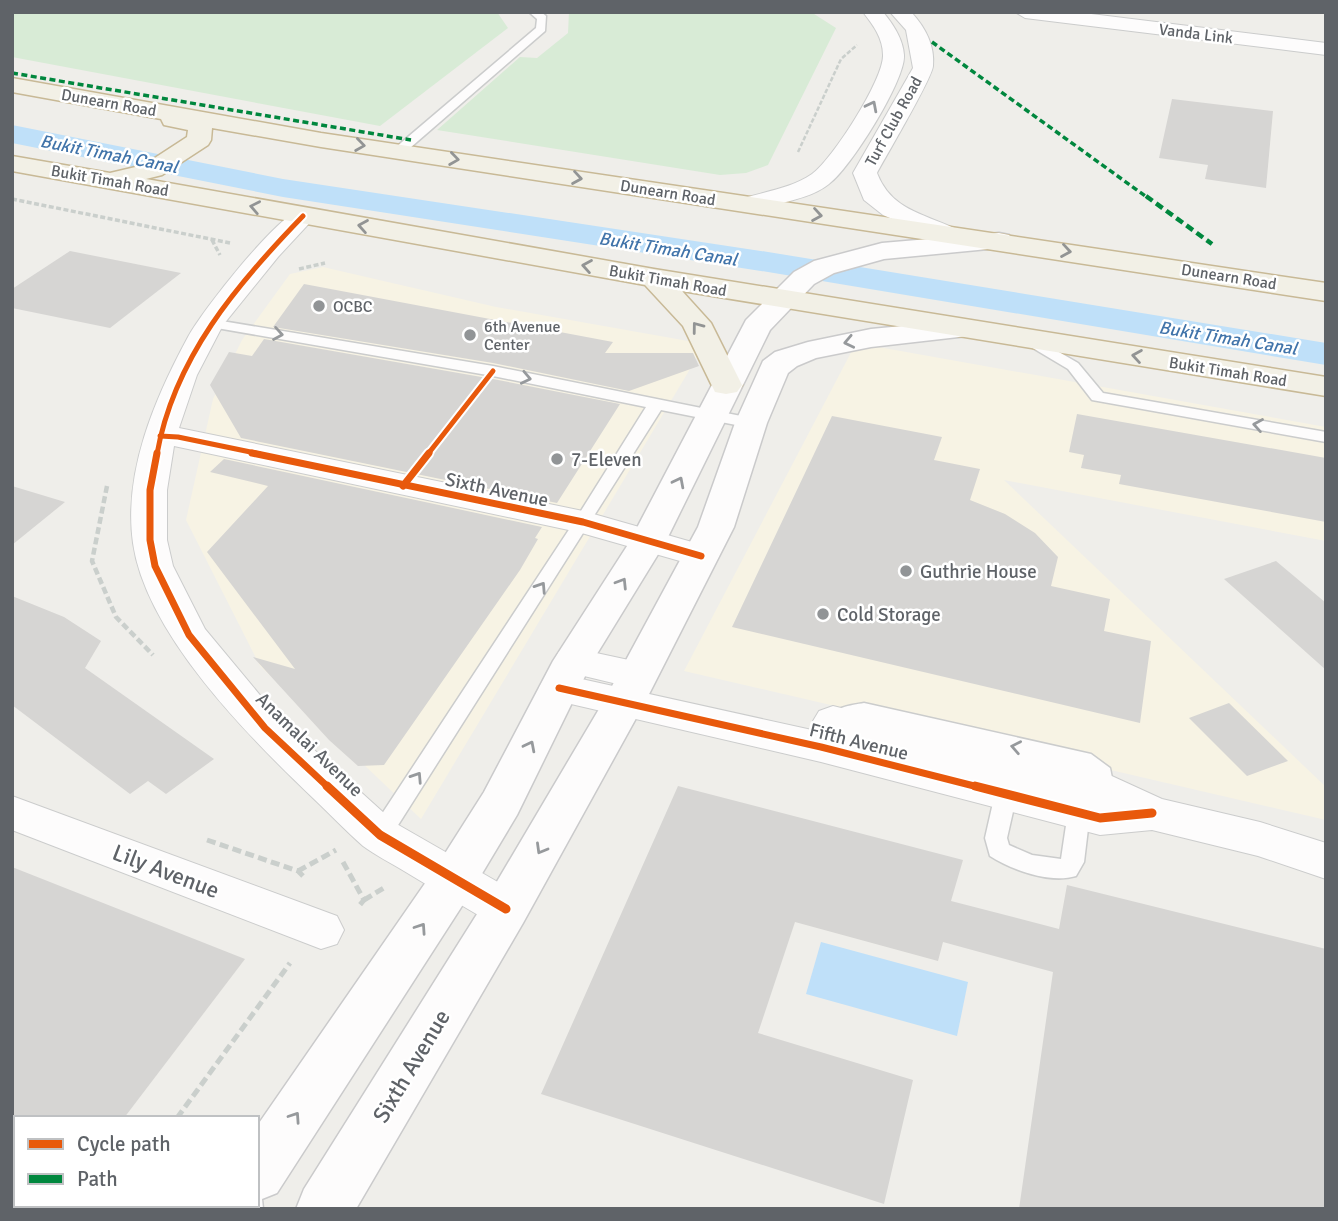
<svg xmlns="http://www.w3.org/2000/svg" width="1338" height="1221" font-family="Signika,sans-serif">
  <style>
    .commercial { fill: #f7f3e4 }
    .green { fill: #d8ebd6 }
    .water { fill: #bfe0f9 }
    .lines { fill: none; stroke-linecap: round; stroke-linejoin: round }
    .canal { fill: #bfe0f9; fill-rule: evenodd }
    .building { fill: #d6d5d3 }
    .service-casing { stroke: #cbcccc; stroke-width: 3 }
    .minor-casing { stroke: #cbcccc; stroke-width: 2 }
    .secondary-casing { stroke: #cacacb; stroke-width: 3 }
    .trunk-casing { stroke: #c8b996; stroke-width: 3 }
    .path-far3 { stroke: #cacfcc; stroke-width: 2.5; stroke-dasharray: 4.5 2; stroke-linecap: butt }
    .path-far2 { stroke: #cacfcc; stroke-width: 3.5; stroke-dasharray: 5 2.5; stroke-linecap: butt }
    .path-far1 { stroke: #cacfcc; stroke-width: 4.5; stroke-dasharray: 7 3.5; stroke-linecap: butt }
    .path { stroke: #cacfcc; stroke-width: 5; stroke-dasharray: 9 4.5; stroke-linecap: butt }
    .service { fill: #fdfcfc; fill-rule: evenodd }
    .minor { fill: #fdfcfc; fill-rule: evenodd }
    .secondary { fill: #fdfcfc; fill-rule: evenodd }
    .trunk { fill: #f2f0e6; fill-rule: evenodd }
    .quiet-far1 { stroke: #00873e; stroke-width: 3.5; stroke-dasharray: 6 3.5; stroke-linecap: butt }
    .quiet { stroke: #00873e; stroke-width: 4.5; stroke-dasharray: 8 4.5; stroke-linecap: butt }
    .cycleway-far2-casing { stroke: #fff; stroke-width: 9 }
    .cycleway-far1-casing { stroke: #fff; stroke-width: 11 }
    .cycleway-casing { stroke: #fff; stroke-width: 13 }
    .cycleway-far2 { stroke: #e8590c; stroke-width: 5 }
    .cycleway-far1 { stroke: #e8590c; stroke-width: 7 }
    .cycleway { stroke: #e8590c; stroke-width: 9 }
    .oneway { stroke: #96999c }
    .oneway2 { stroke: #929494 }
    .poi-dot { fill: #919496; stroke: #fff; stroke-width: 2.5 }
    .labels { text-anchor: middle; stroke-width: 5; stroke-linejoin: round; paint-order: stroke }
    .far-street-label { font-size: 16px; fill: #5f6368; stroke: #fff }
    .far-poi-label { font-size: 16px; fill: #5f6368; stroke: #fff; text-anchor: start }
    .far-water-label { font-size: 18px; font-style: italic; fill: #4174aa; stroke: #fff }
    .poi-label { font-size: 19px; fill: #5f6368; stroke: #fff; text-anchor: start }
    .street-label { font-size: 19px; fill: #5f6368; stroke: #fff }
    .near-street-label { font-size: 23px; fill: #5f6368; stroke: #fff }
  </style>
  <rect width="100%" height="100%" fill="#efeeea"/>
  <g class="commercial">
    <path d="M323,267l173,40 209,37 -284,475 -161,-153 -74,-146 27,-121 29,-59 48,-66z"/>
    <path d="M856,343l470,84v114l-322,-61 322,307v33l-642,-149z"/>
  </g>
  <g class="green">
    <path d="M12,12h485l11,16 -128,98 -368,-69z"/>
    <path d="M569,12h242l25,16 -68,137 -22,8 -26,2 -283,-45 83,-73 17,1 31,-25z"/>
  </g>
  <path class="water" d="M821,942l147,40 -11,54 -151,-42z"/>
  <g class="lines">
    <path class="canal" d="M12,125l271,54 485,73 558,91v22l-558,-93 -485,-75 -271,-54z"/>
  </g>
  <g class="building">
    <path d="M1172,99l101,12 -7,77 -61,-9 3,-14 -49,-7z"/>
    <path d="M70,251l111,22 -71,55 -98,-20v-19z"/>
    <path d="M304,284l309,58 -8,11h88l6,13 -70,25 -136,-28 -220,-36z"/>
    <path d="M264,339l229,40 127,25 -63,99 -316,-65 -31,-53 19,-33 23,4z"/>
    <path d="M1077,414l249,44v64l-207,-38 2,-9 -40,-7 3,-13 -15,-3z"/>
    <path d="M832,416l110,21 -8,23 46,9 -10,31 35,14 30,19 23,24 -7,29 59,13 -6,32 47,10 -11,82 -408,-96z"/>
    <path d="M224,459l318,68 -7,11 3,1 -18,31 -136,195 -26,1 -29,-26 -76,-83 42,12 -88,-117 61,-66 -58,-14z"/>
    <path d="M12,486l53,16 -53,43z"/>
    <path d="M1276,561l50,42v67l-102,-91z"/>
    <path d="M12,596l52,21 37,24 -16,27 129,91 -48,35 -18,-13 -18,13 -118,-89z"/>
    <path d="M1229,703l59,58 -41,15 -58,-58z"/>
    <path d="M678,786l285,74 -12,41 108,28 8,-44 259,64v260h-307l34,-237 -110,-30 -5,19 -143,-39 -37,111 155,47 -29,124 -343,-110z"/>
    <path d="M12,867l233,92 -121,159h-112z"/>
  </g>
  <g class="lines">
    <g class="service-casing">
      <g id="service">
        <path d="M529,12h12l5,4 -1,15 -142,123h-8v-6l141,-120 1,-9z"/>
        <path d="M210,319l283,47 258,52 8,5 -8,5 -90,-18 -273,431 -8,3 -8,-3 -3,-6 3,-6 202,-307 72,-115 -153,-31 -288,-50 -2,-3 2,-3z"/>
        <path d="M1026,333l52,30 25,30 223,39v10l-234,-42 -24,-31 -47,-28 -3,-3 3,-3z"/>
        <path d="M864,703l227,51 19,14 4,20 -3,6 -8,2 -8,-2 -4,-16 -14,-11 -213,-48 -29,9 -7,-3 -3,-5c7,-12 26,-15 39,-17z"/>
        <path d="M1006,786l8,2 3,6 -10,44 2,7 23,10 29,4 7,-47 3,-6 8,-3 8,3 3,6 -6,50 -8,14c-26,8 -64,-6 -86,-20l-5,-18 10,-44 3,-6z"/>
      </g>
    </g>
    <g class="minor-casing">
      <g id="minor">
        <path d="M863,12h20c10,12 20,27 21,43 2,25 -54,114 -75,129 -19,15 -47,18 -70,25l-9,2 -9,-2 -3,-5 3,-5c23,-7 51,-11 71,-25 20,-14 72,-95 71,-119 0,-17 -10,-30 -20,-43z"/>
        <path d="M890,12h21c14,15 24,33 22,54 -1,13 -47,90 -56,107 14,36 44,40 77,55l4,5 -4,5 -9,3 -9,-3 -53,-23 -19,-15 -11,-27 60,-105 -7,-38z"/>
        <path d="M1015,12h60l251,31v12l-301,-37z"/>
        <path d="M303,208l9,3 4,5 -38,41 -55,68 -26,50 -18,53 404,83 130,37 6,8 -6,8 -12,3 -123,-35 -404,-86 -7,44v50l6,26 32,63 74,89 116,105 127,73 7,13 -7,13 -16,6 -16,-6c-29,-17 -58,-34 -86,-51 -13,-8 -29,-16 -41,-25 -17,-15 -33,-32 -50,-48 -64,-61 -167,-164 -180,-255 -10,-71 22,-145 55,-206 14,-26 89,-122 115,-129z"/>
        <path d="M573,648l79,17 5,10 -5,10 -14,4 -79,-19 -5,-9 5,-9z"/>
        <path d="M559,674l262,58 -8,-11 6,-10 14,-5 270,66 59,27 98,23 66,21v36l-68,-23 -106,-26 -52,5 -279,-73 -276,-64 -6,-10 6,-10z"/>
        <path d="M12,796l325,120 7,14 -7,14 -16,5 -309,-119z"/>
      </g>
    </g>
    <g class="secondary-casing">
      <g id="secondary">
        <path d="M999,233l10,2 4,6 -4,6 -125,12 -50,14 -20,11 -44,46 -105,213 -73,119 -75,153 -46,77 -194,301 -15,6 1,10h-57l1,-4h50v-79l180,-260 47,-74 69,-131 76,-118 117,-223 48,-48 20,-11 68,-18z"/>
        <path d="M965,320l11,3 4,6 -4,6 -105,12 -55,11 -19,8 -9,7 -21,50 -33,104 -89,175 -122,221 -167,286h-60l8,-20 185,-294 116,-196 93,-172 37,-104 28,-62 12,-9 33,-10 63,-13z"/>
      </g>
    </g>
    <g class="trunk-casing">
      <path id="trunk" d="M12,78l309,55 1005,150v18l-1005,-154 -109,-19 -1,12 -3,5 -46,30 -16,4 508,90 672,108v19l-644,-105 29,32 31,62 -5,7 -11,2 -11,-2 -32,-66 -38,-41 -633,-114v-15l98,17 34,-8 43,-28 1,-7 -24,-5 -3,-6 -149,-27z"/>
    </g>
    <path class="path-far3" d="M798,152l43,-93 16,-14"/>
    <g class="path-far2">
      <path d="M12,199l218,44"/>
      <path d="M212,240l8,15"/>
      <path d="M299,269l26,-6"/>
    </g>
    <path class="path-far1" d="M107,486l-15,75 24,56 37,38"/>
    <g class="path">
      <path d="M207,840l91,31 5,5"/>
      <path d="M343,862l21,38 -5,6"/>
      <path d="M298,871l38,-21"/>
      <path d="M364,900l23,-14"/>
      <path d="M177,1118l113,-155"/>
      <path d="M113,1209l3,-4"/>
    </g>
    <use href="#service" class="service"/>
    <use href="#minor" class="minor"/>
    <use href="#secondary" class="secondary"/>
    <use href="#trunk" class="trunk"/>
    <g class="quiet-far1">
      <path d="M932,42l216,156"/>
      <path d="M12,73l399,67"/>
    </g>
    <path class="quiet" d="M1146,196l66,48"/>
    <g class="cycleway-far2-casing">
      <g id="cycleway-far2">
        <path d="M160,436l18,1 82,17"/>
        <path d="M157,454c17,-96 80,-170 146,-238"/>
        <path d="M428,454l65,-83"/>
      </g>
    </g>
    <g class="cycleway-far1-casing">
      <g id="cycleway-far1">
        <path d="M157,453l-7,37v50l5,26 34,69 76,93 64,60"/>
        <path d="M252,453l331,69 118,34"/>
        <path d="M403,486l26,-33"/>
        <path d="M559,688l262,59 161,41"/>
      </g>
    </g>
    <g class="cycleway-casing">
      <g id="cycleway">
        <path d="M327,786l53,49 126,74"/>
        <path d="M975,786l125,32 52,-5"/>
      </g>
    </g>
    <use href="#cycleway-far2" class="cycleway-far2"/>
    <use href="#cycleway-far1" class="cycleway-far1"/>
    <use href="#cycleway" class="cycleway"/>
  </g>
  <defs><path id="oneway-chevron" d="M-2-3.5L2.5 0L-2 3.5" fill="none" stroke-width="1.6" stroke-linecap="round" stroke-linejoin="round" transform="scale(1.75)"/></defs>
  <g class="oneway">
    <use href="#oneway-chevron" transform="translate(872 106) rotate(-63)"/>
    <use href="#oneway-chevron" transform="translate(278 334) rotate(10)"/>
    <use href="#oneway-chevron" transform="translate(849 342) rotate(168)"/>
    <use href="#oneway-chevron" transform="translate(526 378) rotate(12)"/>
    <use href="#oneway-chevron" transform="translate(1258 425) rotate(-170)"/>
    <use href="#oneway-chevron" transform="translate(679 482) rotate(-63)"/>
    <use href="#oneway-chevron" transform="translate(622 583) rotate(-58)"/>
    <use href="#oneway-chevron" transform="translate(541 587) rotate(-57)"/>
    <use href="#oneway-chevron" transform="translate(530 746) rotate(-63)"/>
    <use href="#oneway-chevron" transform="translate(1016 747) rotate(-169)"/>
    <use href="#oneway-chevron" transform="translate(417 777) rotate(-57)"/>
    <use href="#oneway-chevron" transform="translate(541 849) rotate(120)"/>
    <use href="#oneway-chevron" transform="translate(421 928) rotate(-56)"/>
    <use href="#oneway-chevron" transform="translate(295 1117) rotate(-56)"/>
  </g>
  <g class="oneway2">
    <use href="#oneway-chevron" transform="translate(360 145) rotate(8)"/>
    <use href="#oneway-chevron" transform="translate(454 159) rotate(8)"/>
    <use href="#oneway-chevron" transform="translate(577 178) rotate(9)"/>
    <use href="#oneway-chevron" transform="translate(255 207) rotate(-169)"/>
    <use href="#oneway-chevron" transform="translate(817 215) rotate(9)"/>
    <use href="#oneway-chevron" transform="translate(363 226) rotate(-170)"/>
    <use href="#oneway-chevron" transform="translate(1066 251) rotate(9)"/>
    <use href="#oneway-chevron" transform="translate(587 266) rotate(-170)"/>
    <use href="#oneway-chevron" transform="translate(697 327) rotate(-127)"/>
    <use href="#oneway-chevron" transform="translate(1137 356) rotate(-171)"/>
  </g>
  <g class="poi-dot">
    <circle cx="319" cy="306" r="7"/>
    <circle cx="470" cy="335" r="7"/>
    <circle cx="557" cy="459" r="7"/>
    <circle cx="906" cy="571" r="7"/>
    <circle cx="823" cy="614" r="7"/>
  </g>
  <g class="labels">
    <g class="far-street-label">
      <text transform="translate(1196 33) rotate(7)" y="6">Vanda Link</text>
      <text transform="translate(109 102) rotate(10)" y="6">Dunearn Road</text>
      <text transform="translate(893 121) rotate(-61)" y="6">Turf Club Road</text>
      <text transform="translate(110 180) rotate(10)" y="6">Bukit Timah Road</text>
      <text transform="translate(668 192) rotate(9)" y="6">Dunearn Road</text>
      <text transform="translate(1229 276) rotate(9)" y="6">Dunearn Road</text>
      <text transform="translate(668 280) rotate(10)" y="6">Bukit Timah Road</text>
      <text transform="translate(1228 371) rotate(9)" y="6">Bukit Timah Road</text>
    </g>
    <g class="far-poi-label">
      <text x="333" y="312">OCBC</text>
      <text x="484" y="332">6th Avenue<tspan x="484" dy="18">Center</tspan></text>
    </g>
    <g class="far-water-label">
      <text transform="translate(109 154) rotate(11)" y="6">Bukit Timah Canal</text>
      <text transform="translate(668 249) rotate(9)" y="6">Bukit Timah Canal</text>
      <text transform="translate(1228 338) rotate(9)" y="6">Bukit Timah Canal</text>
    </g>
    <g class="poi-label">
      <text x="571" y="466">7-Eleven</text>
      <text x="920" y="578">Guthrie House</text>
      <text x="837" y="621">Cold Storage</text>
    </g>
    <g class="street-label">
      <text transform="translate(497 489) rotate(12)" y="7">Sixth Avenue</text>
      <text transform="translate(859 741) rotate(14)" y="7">Fifth Avenue</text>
      <text transform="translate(310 744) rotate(44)" y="7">Anamalai Avenue</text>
    </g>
    <g class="near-street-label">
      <text transform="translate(166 871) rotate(21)" y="8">Lily Avenue</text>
      <text transform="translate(411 1066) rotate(-59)" y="8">Sixth Avenue</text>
    </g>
  </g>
  <rect width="1338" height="1221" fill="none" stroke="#5f6368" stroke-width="28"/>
  <rect x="14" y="1116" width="245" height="91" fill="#ffffff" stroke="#bfc1c3" stroke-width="2"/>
  <rect x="28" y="1139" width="35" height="10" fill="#e8590c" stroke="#bfc1c3" stroke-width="2"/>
  <text x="77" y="1151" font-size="21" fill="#5f6368">Cycle path</text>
  <rect x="28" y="1174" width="35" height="10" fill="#00873e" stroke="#bfc1c3" stroke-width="2"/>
  <text x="77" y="1186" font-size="21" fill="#5f6368">Path</text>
</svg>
